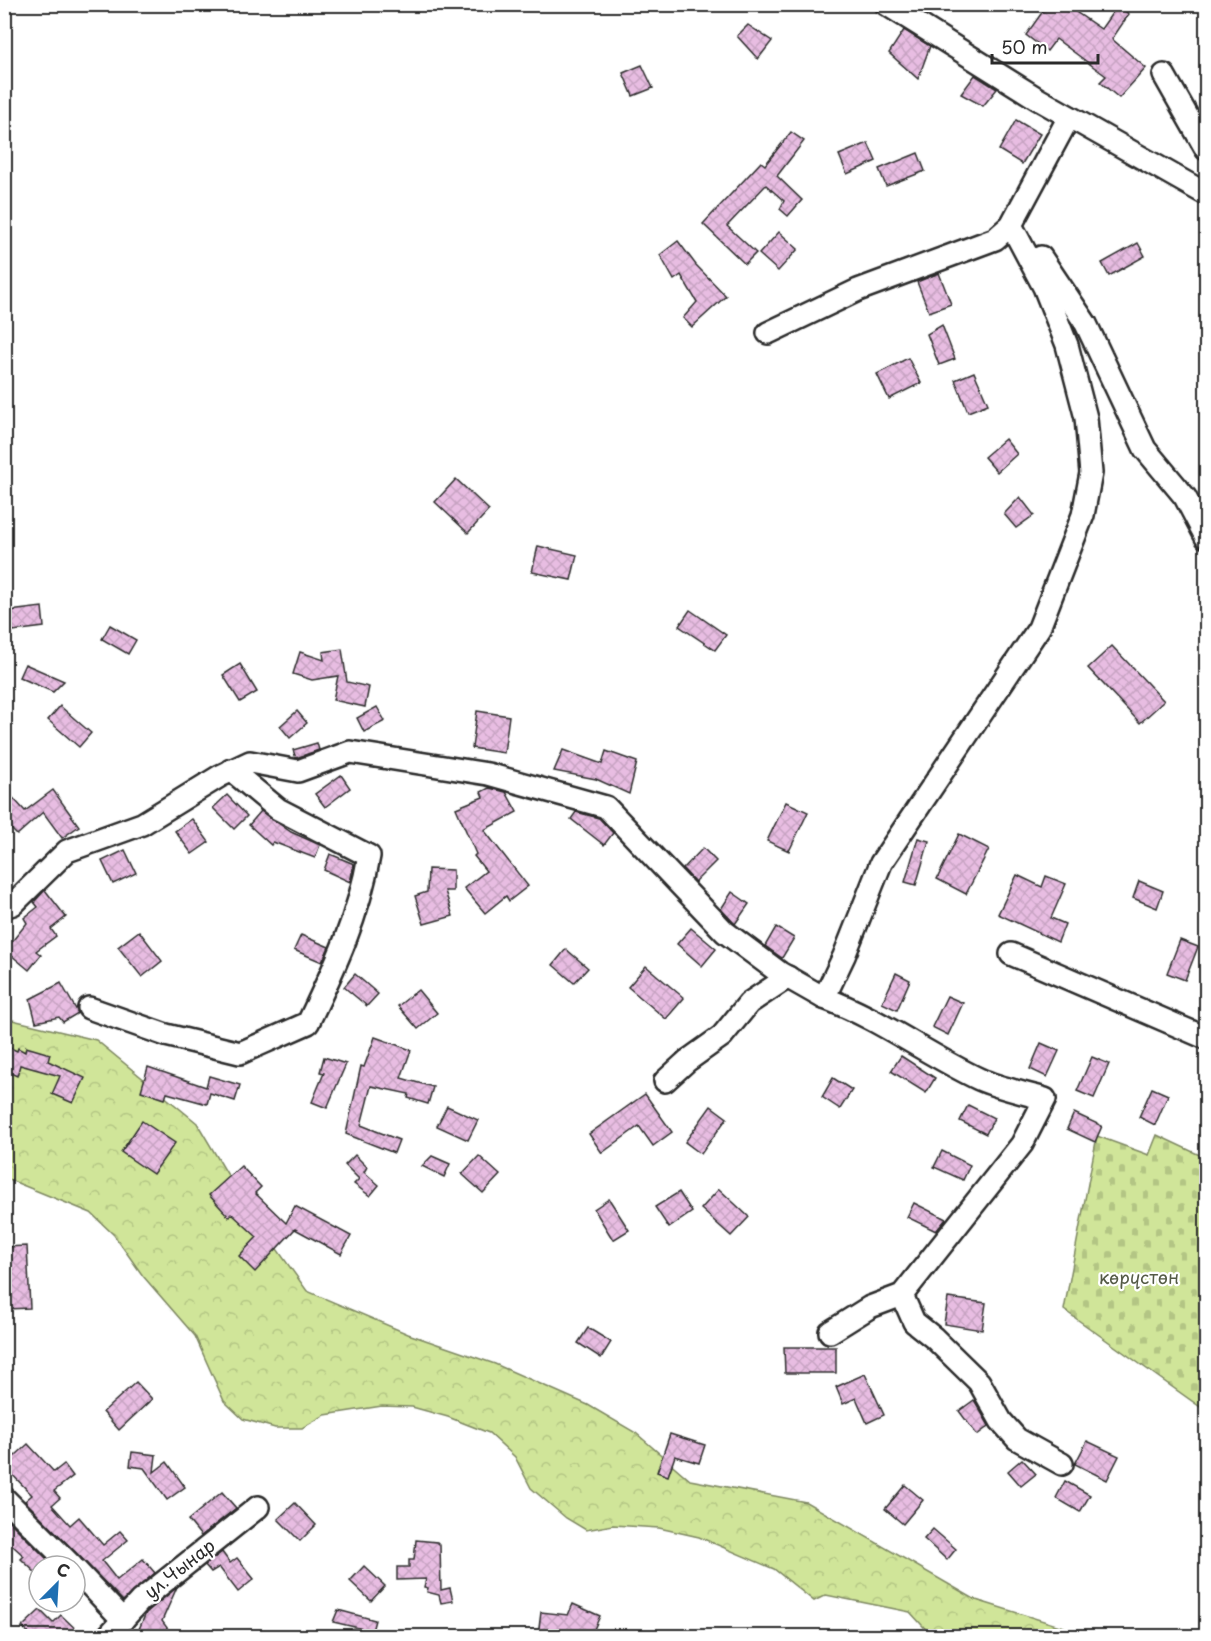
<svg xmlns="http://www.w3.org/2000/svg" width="1211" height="1641" font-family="'Playpen Sans',sans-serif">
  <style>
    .forest { fill: url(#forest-crowns); stroke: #7e8862; stroke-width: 1.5 }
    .cemetery { fill: url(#cemetery-stones); stroke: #7e8862; stroke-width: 1.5 }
    .building { fill: url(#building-cross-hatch); stroke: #2b2b2b; stroke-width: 1.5 }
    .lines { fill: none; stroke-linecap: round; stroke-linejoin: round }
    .minor-casing { stroke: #2b2b2b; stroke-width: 26 }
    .minor { stroke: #fff; stroke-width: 21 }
    .labels { text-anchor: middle; stroke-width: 4.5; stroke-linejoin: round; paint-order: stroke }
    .park-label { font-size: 18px; fill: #545a46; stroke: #fff }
    .street-label { font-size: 18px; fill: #2b2b2b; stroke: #fff }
  </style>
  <defs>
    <pattern id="forest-crowns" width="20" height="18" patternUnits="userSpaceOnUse" patternTransform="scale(1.5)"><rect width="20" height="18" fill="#d0e599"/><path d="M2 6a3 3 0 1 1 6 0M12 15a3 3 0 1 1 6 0" fill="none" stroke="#b3c584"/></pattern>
    <pattern id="cemetery-stones" width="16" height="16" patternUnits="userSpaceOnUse" patternTransform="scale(1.5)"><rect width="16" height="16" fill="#d0e599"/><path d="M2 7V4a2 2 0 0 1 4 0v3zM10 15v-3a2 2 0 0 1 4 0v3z" fill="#b3c584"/></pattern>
    <pattern id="building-cross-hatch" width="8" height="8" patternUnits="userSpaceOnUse" patternTransform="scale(1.5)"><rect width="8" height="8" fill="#e8bde2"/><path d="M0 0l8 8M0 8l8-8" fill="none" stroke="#c7a3c2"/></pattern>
  </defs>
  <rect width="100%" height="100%" fill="#fff"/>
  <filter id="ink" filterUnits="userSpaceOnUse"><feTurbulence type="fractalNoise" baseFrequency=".0167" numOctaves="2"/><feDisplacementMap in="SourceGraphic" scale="12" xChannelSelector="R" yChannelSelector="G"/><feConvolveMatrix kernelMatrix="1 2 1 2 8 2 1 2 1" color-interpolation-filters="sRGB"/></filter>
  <g filter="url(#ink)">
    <path class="forest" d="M4,1018l92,22 101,83 48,81 62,87 101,43 87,30 93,41 48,28 54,47 116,22 170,98 116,36h-160l-22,-24 -84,-17 -12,6 -40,-32 -75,-32 -40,-9 -46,-3 -27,5 -20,-12 -35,-30 -16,-31 -26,-24 -41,-16 -36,-10 -30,-1 -57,9 -23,13h-27l-32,-9 -19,-18 -29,-65 -52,-60 -29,-41 -23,-22 -86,-35z"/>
    <path class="cemetery" d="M1157,1135l49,23v253l-142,-101 33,-174 52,19z"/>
    <g class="building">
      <path d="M1048,4h34l-6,8 25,17 16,-23 12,8 -17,25 34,29 -27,30 -19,-16 6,-6 -50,-37 -9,12 -21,-16z"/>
      <path d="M748,25l24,16 -14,18 -21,-23z"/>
      <path d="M904,30l26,16 -12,33 -29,-26z"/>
      <path d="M642,65l11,23 -20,8 -10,-23z"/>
      <path d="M975,75l22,14 -14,17 -22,-12z"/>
      <path d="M1016,120l24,14 -18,30 -23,-14z"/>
      <path d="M791,132l13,9 -27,35 25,24 -14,16 -8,-7 4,-8 -18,-16 -39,41 29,27 -11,11 -42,-40 58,-62 4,3z"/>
      <path d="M868,143l8,18 -29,13 -8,-19z"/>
      <path d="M918,153l7,18 -39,15 -7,-17z"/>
      <path d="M779,232l19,17 -20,22 -19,-17z"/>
      <path d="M678,241l18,24 30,31 -34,31 -9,-9 14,-16 -16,-27 -7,5 -14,-25z"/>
      <path d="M1138,243l7,13 -36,20 -7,-13z"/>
      <path d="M939,273l12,31 -22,8 -12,-30z"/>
      <path d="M942,325l13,34 -16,6 -12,-31z"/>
      <path d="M908,358l13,25 -32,16 -12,-25z"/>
      <path d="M974,372l14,32 -20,8 -13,-32z"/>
      <path d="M1005,439l12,15 -20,18 -13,-15z"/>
      <path d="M456,479l33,31 -21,23 -33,-31z"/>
      <path d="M1020,497l14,18 -18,13 -12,-14z"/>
      <path d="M538,546l39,9 -6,25 -39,-8z"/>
      <path d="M42,607l2,20 -31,4 -3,-20z"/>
      <path d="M690,610l36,25 -11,15 -36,-24z"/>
      <path d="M110,625l26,15 -8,14 -26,-15z"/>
      <path d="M1112,646l52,55 -24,22 -52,-55z"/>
      <path d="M342,649l5,33 22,5 -4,20 -32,-7 5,-24 -26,4 -19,-6 7,-22 24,8 -1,-8z"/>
      <path d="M25,664l39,17 -11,11 -34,-15z"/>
      <path d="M240,664l17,28 -17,10 -17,-27z"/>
      <path d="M60,706l31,27 -12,14 -31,-27z"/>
      <path d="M377,707l8,14 -21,11 -7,-14z"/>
      <path d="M297,711l10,12 -17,15 -10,-12z"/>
      <path d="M477,711l32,5 -5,37 -32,-5z"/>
      <path d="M317,743l2,7 -23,8 -3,-8z"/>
      <path d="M563,750l39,14 4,-13 31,11 -8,32 -33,-15 -42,-8z"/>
      <path d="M341,775l9,13 -25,19 -10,-13z"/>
      <path d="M4,788l21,23 28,-21 26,36 -17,12 -19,-26 -26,23 -13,-13z"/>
      <path d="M489,788l17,4 11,20 -33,18 44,56 -19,15 -3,-5 -21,17 -21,-25 22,-17 -12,-15 2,-2 -20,-46 27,-11 -2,-5z"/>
      <path d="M227,795l20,21 -13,13 -21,-21z"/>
      <path d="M786,802l22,10 -19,39 -22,-10z"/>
      <path d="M261,811l30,21 29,13 -5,13 -42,-16 -2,3 -22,-20z"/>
      <path d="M576,812l23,6 14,15 -9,12 -33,-26z"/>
      <path d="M192,819l17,23 -17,12 -17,-23z"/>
      <path d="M959,834l30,15 -23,45 -29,-15z"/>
      <path d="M918,838l11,3 -13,44 -11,-3z"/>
      <path d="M703,848l13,13 -21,21 -12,-13z"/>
      <path d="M125,850l11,23 -23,11 -11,-23z"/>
      <path d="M330,854l24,10 -4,18 -26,-12z"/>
      <path d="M428,869l25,1v21h-8l8,25 -29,8 -9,-28 12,-4z"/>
      <path d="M1017,875l25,12 4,-11 20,8 -15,34 14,6 -7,18 -60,-28z"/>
      <path d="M1139,881l24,10 -6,17 -24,-10z"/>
      <path d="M45,890l21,27 -15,12 5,7 -20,15 5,4 -12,15 -24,-20 22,-27 -3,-5 14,-11 -4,-5z"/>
      <path d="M732,892l17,12 -14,20 -14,-15z"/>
      <path d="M776,927l18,11 -12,20 -17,-12z"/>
      <path d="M691,928l25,21 -14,17 -25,-22z"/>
      <path d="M139,931l23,30 -20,16 -24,-30z"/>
      <path d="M301,935l28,12 -7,15 -28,-12z"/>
      <path d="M1180,940l18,7 -13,33 -18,-7z"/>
      <path d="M566,949l22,19 -14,15 -21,-18z"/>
      <path d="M646,966l38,32 -18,21 -38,-32z"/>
      <path d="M896,973l14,7 -13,30 -15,-7z"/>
      <path d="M355,974l23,20 -11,12 -23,-19z"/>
      <path d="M61,983l17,30 -15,9 -4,-5 -23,5 -6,-23z"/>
      <path d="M418,990l19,23 -19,16 -20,-23z"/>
      <path d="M947,996l16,7 -15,32 -16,-8z"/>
      <path d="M375,1037l36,13 -10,28 32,9 -5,17 -20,-6 1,-4 -38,-8 -10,39 38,15 -5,13 -48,-19 15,-68 3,1z"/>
      <path d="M1041,1043l18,8 -12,26 -17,-8z"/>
      <path d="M4,1045l13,6 1,-3 7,4 1,-5 24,7 -2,7 37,17 -12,25 -21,-9 8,-18 -40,-11 -3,11 -13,-6z"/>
      <path d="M901,1056l34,22 -9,15 -35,-22z"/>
      <path d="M324,1057l22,7 -19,44 -15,-6 12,-29 -4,-1z"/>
      <path d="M1092,1057l17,7 -15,34 -17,-7z"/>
      <path d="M148,1067l58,20 3,-11 31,9 -5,16 -25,-8 -3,11 -40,-11 -2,6 -24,-8z"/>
      <path d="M833,1078l19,12 -12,19 -18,-12z"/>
      <path d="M1152,1088l16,7 -13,30 -16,-8z"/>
      <path d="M645,1094l27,38 -19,14 -14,-20 -37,27 -13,-19z"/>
      <path d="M968,1105l26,13 -8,16 -26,-13z"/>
      <path d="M447,1106l31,14 -10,20 -31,-14z"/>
      <path d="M711,1106l16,12 -26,36 -16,-12z"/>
      <path d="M1074,1113l28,13 -7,16 -28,-13z"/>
      <path d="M142,1121l33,22 -22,31 -32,-22z"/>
      <path d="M942,1151l28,14 -7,15 -29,-13z"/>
      <path d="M355,1155l12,12 -3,5 15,13 -9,11 -16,-12 5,-5 -14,-14z"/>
      <path d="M432,1156l18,8 -6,13 -22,-11z"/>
      <path d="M479,1156l21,19 -17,18 -21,-19z"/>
      <path d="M241,1166l20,21 -6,6 31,30 9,-17 56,30 -10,18 -46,-25 -40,43 -16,-16 18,-19 -25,-23 -3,3 -20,-22z"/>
      <path d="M719,1189l30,28 -18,19 -30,-27z"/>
      <path d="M679,1192l13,20 -23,16 -14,-21z"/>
      <path d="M609,1199l20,31 -16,10 -19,-31z"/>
      <path d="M914,1203l32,16 -10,12 -29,-14z"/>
      <path d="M27,1246l3,62 -24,1 -2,-62z"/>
      <path d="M948,1298l38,5 -4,27 -38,-6z"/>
      <path d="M588,1328l23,14 -10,16 -23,-15z"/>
      <path d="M784,1347h52v26h-51z"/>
      <path d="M865,1374l19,41 -17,8 -11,-25 -13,6 -7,-17z"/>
      <path d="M136,1382l16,17 -33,31 -16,-18z"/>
      <path d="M974,1400l15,26 -12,9 -18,-24z"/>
      <path d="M670,1434l35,11 -6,18 -24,-7 -7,20 -11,-4z"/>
      <path d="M1087,1441l32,15 -12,24 -32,-16z"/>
      <path d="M28,1444l26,28 10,-8 9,12 -19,15 6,7 -8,7 18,20 9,-8 24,28 17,-14 8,9 -26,21 15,19 26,-21 12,14 -32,28 -98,-100 7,-6 -28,-29z"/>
      <path d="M132,1452l24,3 -2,17 13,-10 18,25 -18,13 -23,-32 -14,-2z"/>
      <path d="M1022,1459l14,15 -15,12 -13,-15z"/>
      <path d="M1065,1481l25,14 -10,17 -24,-14z"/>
      <path d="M905,1485l18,15 -20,24 -18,-15z"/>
      <path d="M222,1492l14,16 -35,28 -13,-16z"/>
      <path d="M295,1503l21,22 -16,16 -22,-22z"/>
      <path d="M4,1518l1,-1 49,49h-15v10l-18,-17 3,-3 -20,-18z"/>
      <path d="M933,1529l23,20 -9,11 -23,-21z"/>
      <path d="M416,1540l21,2 3,3 1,45 9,-2 3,13 -12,2 -2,-8 -12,-3 1,-4 -4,-1 2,-8 -29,1v-13h12v-7h5z"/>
      <path d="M222,1552l8,11 7,-5 17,21 -16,13 -19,-25 -8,5 -6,-7z"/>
      <path d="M364,1566l21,20 -14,15 -21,-20z"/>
      <path d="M177,1587l-15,34 11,15h-37l10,-23z"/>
      <path d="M573,1604l27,12 -9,20h-53l3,-24 27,3z"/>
      <path d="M40,1610l13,13 8,-8 22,21h-51l-10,-9z"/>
      <path d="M338,1610l37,10 -3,11 -39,-9z"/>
    </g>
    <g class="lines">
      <g class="minor-casing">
        <g id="minor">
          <path d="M886,4l152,95 168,95"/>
          <path d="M1164,75l42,74"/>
          <path d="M1041,257l45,67 59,125 40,48 21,40"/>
          <path d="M768,333l90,-43 137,-51 16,-14 58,-108"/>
          <path d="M4,907l9,-3 54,-53 75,-27 78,-48 30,-14 48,9 52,-19 138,22 118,33 119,125 55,41 44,25 20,-42 37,-93 158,-235 44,-113 8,-42 -5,-55 -19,-73 -23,-58 -33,-62"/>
          <path d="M1011,954l195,84"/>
          <path d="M824,998c55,20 102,56 155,81 20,9 45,14 66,20l-23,45 -120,151 -32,12 -40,25"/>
          <path d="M89,1008l77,27 74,18 68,-30c26,-54 51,-107 61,-167l-91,-47 -47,-39"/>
          <path d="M665,1081l22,-20 35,-25 27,-33 39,-26"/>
          <path d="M902,1295l12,27 20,16 45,44 22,39 16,18 45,25"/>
          <path d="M4,1498l68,68"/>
          <path d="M75,1569l48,51"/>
          <path d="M108,1636l32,-35 118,-94"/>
        </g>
      </g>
      <use href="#minor" class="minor"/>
    </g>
  </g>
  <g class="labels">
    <g class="park-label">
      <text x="1139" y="1284">көрүстөн</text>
    </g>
    <g class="street-label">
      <text transform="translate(180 1569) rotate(-38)" y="6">ул.Чынар</text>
    </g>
  </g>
  <rect width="1211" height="1641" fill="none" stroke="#fff" stroke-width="24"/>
  <rect x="12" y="12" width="1187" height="1617" fill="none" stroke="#2b2b2b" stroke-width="2" filter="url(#ink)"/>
  <g transform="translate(57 1584) rotate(24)"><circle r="28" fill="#ffffff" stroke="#aaaaaa" stroke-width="1.5"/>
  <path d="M0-4.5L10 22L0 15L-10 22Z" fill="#1f6fb2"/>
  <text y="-9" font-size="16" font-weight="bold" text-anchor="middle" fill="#2b2b2b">С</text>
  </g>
  <path d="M992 54v9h106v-9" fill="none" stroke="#2b2b2b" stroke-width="3"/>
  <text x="1001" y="54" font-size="18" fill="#2b2b2b" stroke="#ffffff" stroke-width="4.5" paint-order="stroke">50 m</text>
</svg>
